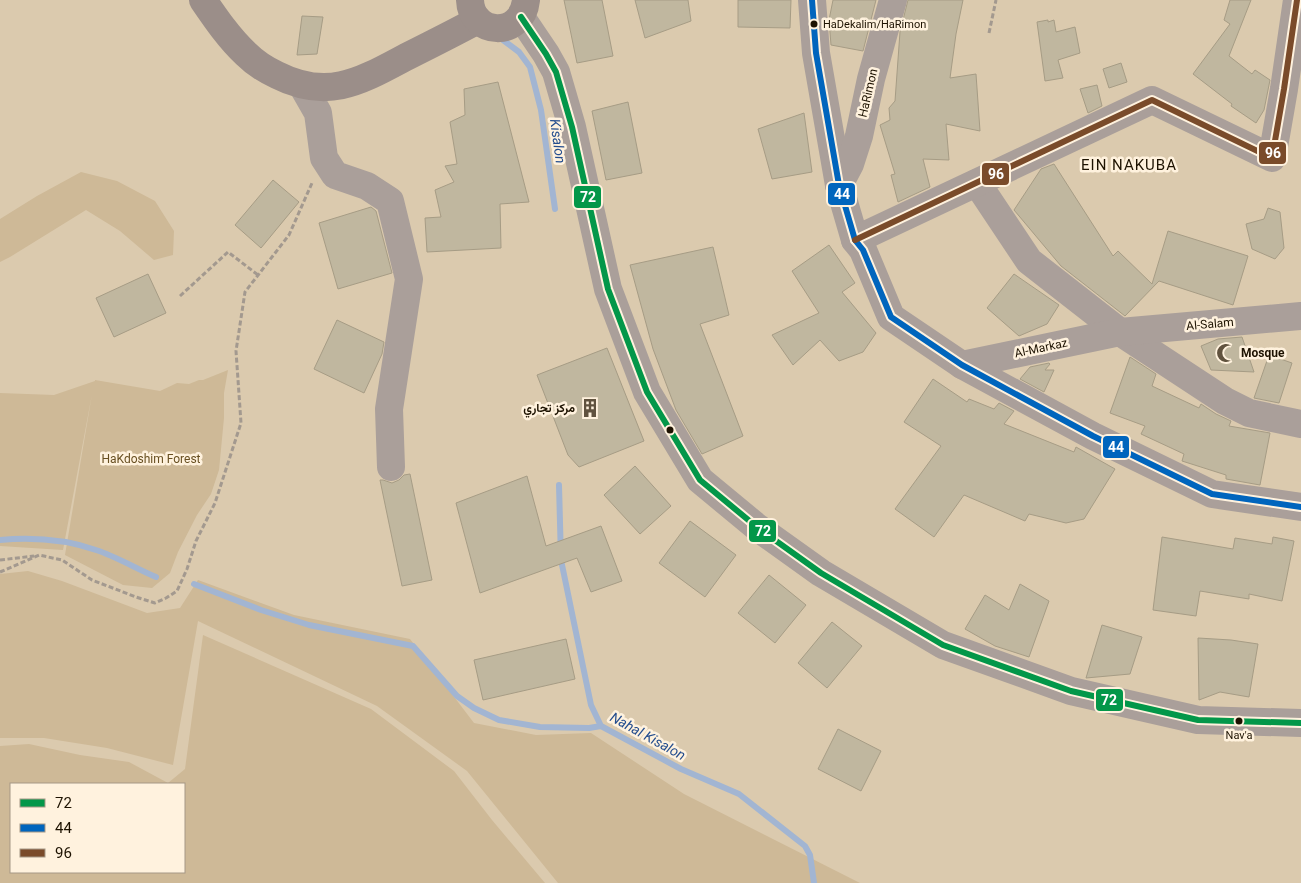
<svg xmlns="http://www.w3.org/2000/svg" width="1301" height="883" font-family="Roboto,Vazirmatn,sans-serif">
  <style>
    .green { fill: #ceb997; fill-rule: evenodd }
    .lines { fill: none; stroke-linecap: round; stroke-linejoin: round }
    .stream { stroke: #a2b5d2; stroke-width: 6 }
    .building { fill: #c0b79f; stroke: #a69c85 }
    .path { stroke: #a3998f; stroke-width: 3; stroke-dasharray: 5 2.5; stroke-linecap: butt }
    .minor { stroke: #aa9f9a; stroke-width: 28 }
    .major { stroke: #9b8e89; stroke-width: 28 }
    .bus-1-casing { stroke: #fff2de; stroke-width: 10 }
    .bus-2-casing { stroke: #fff2de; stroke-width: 10 }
    .bus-3-casing { stroke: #fff2de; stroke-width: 10 }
    .bus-1 { stroke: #039749; stroke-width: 6 }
    .bus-2 { stroke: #0065bd; stroke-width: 6 }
    .bus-3 { stroke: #7a4b2a; stroke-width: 6 }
    .bus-dot { fill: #1d1201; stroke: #fff2de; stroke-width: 2 }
    .labels { text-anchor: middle; stroke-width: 5; stroke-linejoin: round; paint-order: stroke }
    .bus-label { font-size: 11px; fill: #1d1201; stroke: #fff2de; text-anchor: start }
    .street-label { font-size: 12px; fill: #1d1201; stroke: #fff2de }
    .poi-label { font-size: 12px; font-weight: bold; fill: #1d1201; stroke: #fff2de; text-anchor: start }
    .park-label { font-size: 12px; fill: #684f21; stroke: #fff2de }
    .water-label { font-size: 14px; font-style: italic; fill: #244d8e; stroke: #fff2de }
    .quarter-label { font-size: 15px; letter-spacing: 1px; fill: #1d1201; stroke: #fff2de }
    .line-badge { stroke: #fff2de; stroke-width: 2 }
    .badge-label { font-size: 14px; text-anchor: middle; font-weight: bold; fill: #fff }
  </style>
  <rect width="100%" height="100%" fill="#dbcaae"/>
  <g class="green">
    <path d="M81,172l36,9 38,20 19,30 -1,24 -19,5 -34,-29 -34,-21 -76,47 -10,5v-43l37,-23z"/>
    <path d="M228,370l-4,23v25l-5,52 -8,24 -14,21 -19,37 -8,21 -18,15 -29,-3 -58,-30 27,-161 -29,156 -63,-4v-153l54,2 41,-14v-1l65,11 17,-8 12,1 10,-4h4z"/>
    <path d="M28,571l34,10 85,32 33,-5 18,-28 96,35 116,24 64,84 62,12 55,-2 93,61 176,89h-302l-91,-112 -90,-65 -179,-85 -25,144 -66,-17 -63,-10h-44v-164z"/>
    <path d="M203,635l168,74 83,62 38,49 53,63h-545v-137l29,-2 51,11 49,7 39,21 17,-14zM11,784h173v88h-173z"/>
  </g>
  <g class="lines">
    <g class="stream">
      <path d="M499,37l20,15 11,15 11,43 14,99"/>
      <path d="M559,485l2,75 30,145 10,21 80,43 58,25 66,52 5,9 4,28"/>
      <path d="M0,540c33,-3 64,-1 96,10 19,6 41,19 60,27"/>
      <path d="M194,584l67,26 48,15 104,21 44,50 17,12 25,12 41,7 49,1 12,-2"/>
    </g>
  </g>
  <g class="building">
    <path d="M564,0h38l11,56 -36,7z"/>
    <path d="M635,0h53l3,21 -46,17z"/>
    <path d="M738,0h53l-1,28 -52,-1z"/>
    <path d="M833,0h43l-13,51 -32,-6 -2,-25z"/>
    <path d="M908,0h55l-7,34 -6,44 26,-4 4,57 -34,-7 3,36 -26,-1 7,28 -32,15 -7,-27 4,-1 -15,-49 10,-5 -1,-12 6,-7 5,-69z"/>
    <path d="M1230,0h21l-22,56 23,18 3,-4 15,10 -6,30 -8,13 -25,-17 1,-2 -39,-30 37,-50 -6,-4z"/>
    <path d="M302,16l21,1 -6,37 -20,1z"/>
    <path d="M1048,20v2l6,-2 2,12 19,-5 5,26 -22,7 5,18 -18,3 -8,-59z"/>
    <path d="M1121,63l6,19 -18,6 -6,-19z"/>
    <path d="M498,82l31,120 -29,2 1,44 -74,4 -2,-34 16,-1 -6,-27 19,-8 -9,-16 12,-2 -7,-42 15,-7 -1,-26z"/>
    <path d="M1097,85l5,21 -14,7 -8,-24z"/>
    <path d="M628,102l14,71 -36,7 -14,-69z"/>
    <path d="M804,113l8,59 -40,7 -14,-50z"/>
    <path d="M1054,164l59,92 5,-5 34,33 16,-53 80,25 -15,49 -74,-24 -34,35 -64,-50 -47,-56 27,-41z"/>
    <path d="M273,180l26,22 -38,46 -26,-23z"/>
    <path d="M371,207l5,4 16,62 -54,16 -19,-66z"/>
    <path d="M1268,208l12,4 4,36 -9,11 -23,-10 -6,-25 18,-5z"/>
    <path d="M829,245l26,38 -13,9 34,41 -13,19 -24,9 -19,-21 -27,25 -21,-30 47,-22 -27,-42z"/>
    <path d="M713,247l16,68 -29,9 43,112 -41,18 -26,-44 -23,-61 -23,-84z"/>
    <path d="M148,274l18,39 -52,24 -18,-39z"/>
    <path d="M1014,274l45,31 -12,19 -28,12 -32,-28z"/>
    <path d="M337,320l47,22 -2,12 -18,39 -50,-24z"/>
    <path d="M1242,337l12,35 -43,-2 -10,-24 17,-7z"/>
    <path d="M607,348l37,93 -65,26 -11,-12 -31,-80z"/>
    <path d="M1269,355l23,8 -13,40 -25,-5z"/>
    <path d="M1130,357l26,17 -4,12 47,22 2,-4 15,10 15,7 -2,5 41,7 -10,52 -34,-6v-4l-44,-14 2,-7 -43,-20 4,-8 -35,-13z"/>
    <path d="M1049,363l1,1 -5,6h9l-10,22 -24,-13 10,-12z"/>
    <path d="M933,379l34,23 2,-3 25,10 5,-6 15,8 -10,13 70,28 2,-5 39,22 -31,50 -18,4 -37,-9 -4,7 -61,-26 -30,42 -39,-28 46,-63 -37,-24z"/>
    <path d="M635,466l36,40 -31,28 -36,-39z"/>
    <path d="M410,474l22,106 -30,6 -22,-106h3l9,3 7,-3 5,-5z"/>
    <path d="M527,476l19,70 55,-20 21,55 -31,11 -14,-34 -97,35 -24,-90z"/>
    <path d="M690,521l46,34 -31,42 -46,-34z"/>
    <path d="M1162,537l71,12 2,-11 37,6 1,-7 21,4 -12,60 -33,-7v5l-49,-8 -4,25 -43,-6z"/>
    <path d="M769,575l37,30 -31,38 -37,-30z"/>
    <path d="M1020,584l29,17 -20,56 -34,-11 -30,-17 20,-34 24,15z"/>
    <path d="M832,622l30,24 -35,42 -29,-25z"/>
    <path d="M1102,625l40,12 -12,37 -44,4z"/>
    <path d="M1198,638l33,2 27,4 -9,53 -29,-5 -21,8z"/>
    <path d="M566,639l9,40 -92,21 -9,-40z"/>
    <path d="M838,729l43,22 -20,40 -43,-22z"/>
  </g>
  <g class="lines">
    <g class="path">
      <path d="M989,33l7,-33"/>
      <path d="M180,296l48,-44 30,23"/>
      <path d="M0,560l34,-4"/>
      <path d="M0,572l39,-17 23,5 30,20 44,17 19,6 11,-5 11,-7 10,-22 9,-28 19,-38 26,-80 -5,-72 9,-59 44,-57 23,-52"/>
    </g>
    <g class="minor">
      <path d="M812,0l4,53 23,132 16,55 8,10 28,67 71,48 131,71 119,58 89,13"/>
      <path d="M521,17l25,37 10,18 16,55 36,162 39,103 53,88 58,48 63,45 122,72 128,46 127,29 103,3"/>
      <path d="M302,85l16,28 6,45 11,17 32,11 23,15 19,78 -20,130 2,58"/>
      <path d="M977,183l52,78 91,71 105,69 24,12 52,11"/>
      <path d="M839,185l11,-21 9,-28 12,-57 22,-79"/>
      <path d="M855,240l297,-140 120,58 12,-69 13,-89"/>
      <path d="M962,365l158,-33 181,-16"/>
    </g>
    <g class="major">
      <path d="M203,0c13,19 26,38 43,54 8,8 20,16 31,21 51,26 84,6 129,-18 24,-12 48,-24 72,-37"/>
      <path d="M470,0c1,36 52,39 56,0"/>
    </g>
    <g class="bus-1-casing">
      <path id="bus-1" d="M521,17l25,37 10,18 16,55 36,162 39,103 53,88 58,48 63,45 122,72 128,46 127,29 103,3"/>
    </g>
    <g class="bus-2-casing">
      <path id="bus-2" d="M812,0l4,53 23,132 16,55 8,10 28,67 71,48 131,71 119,58 89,13"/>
    </g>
    <g class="bus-3-casing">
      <path id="bus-3" d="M855,240l297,-140 120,58 12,-69 13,-89"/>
    </g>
    <use href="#bus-1" class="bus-1"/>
    <use href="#bus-2" class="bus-2"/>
    <use href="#bus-3" class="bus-3"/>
  </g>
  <defs>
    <g id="mosque-bare" transform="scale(1.5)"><path d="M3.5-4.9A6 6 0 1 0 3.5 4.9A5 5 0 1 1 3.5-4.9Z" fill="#60523e" stroke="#fff2de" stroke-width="2.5" paint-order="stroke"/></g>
    <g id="building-bare" transform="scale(1.5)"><path d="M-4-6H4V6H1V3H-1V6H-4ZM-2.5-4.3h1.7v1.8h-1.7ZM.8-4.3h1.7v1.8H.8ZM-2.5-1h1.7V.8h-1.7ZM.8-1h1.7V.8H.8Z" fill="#60523e" stroke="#fff2de" stroke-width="2.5" paint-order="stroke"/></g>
  </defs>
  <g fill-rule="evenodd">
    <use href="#mosque-bare" x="1226" y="353"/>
    <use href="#building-bare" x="590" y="408"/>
  </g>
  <g class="bus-dot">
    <circle cx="814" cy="24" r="4.5"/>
    <circle cx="670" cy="430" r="4.5"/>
    <circle cx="1239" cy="721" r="4.5"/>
  </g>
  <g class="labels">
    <g class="bus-label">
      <text x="823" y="28">HaDekalim/HaRimon</text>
      <text x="1239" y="739" text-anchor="middle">Nav'a</text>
    </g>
    <g class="street-label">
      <text transform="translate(868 93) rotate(-77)" y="4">HaRimon</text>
      <text transform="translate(1210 324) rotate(-5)" y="4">Al-Salam</text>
      <text transform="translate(1041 348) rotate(-12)" y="4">Al-Markaz</text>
    </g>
    <g class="poi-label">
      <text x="1241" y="357">Mosque</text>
      <text x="575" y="412" text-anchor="end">مركز تجاري</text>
    </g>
    <g class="park-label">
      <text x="151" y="463">HaKdoshim Forest</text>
    </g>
    <g class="water-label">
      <text transform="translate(558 141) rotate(82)" y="5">Kisalon</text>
      <text transform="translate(648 736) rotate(29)" y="5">Nahal Kisalon</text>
    </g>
    <g class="quarter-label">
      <text x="1129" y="170">EIN NAKUBA</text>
    </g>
  </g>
  <g class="line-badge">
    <rect x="1258" y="141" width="29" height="24" rx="5" fill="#7a4b2a"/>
    <rect x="981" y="162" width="29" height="24" rx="5" fill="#7a4b2a"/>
    <rect x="827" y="182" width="29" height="24" rx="5" fill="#0065bd"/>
    <rect x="573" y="185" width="29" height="24" rx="5" fill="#039749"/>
    <rect x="1102" y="435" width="28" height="24" rx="5" fill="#0065bd"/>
    <rect x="748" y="519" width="29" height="24" rx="5" fill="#039749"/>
    <rect x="1095" y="688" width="29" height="24" rx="5" fill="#039749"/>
  </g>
  <g class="badge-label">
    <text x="1273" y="158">96</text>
    <text x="996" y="179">96</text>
    <text x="842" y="199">44</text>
    <text x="588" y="202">72</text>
    <text x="1116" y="452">44</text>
    <text x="763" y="536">72</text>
    <text x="1109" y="705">72</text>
  </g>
  <rect x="10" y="783" width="175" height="90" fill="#fff2de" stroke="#a59886"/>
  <rect x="20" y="799" width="25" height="8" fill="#039749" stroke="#a59886"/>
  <text x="55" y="808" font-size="15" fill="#1d1201">72</text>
  <rect x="20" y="824" width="25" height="8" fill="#0065bd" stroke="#a59886"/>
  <text x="55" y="833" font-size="15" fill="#1d1201">44</text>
  <rect x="20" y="849" width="25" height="8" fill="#7a4b2a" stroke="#a59886"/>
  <text x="55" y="858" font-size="15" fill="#1d1201">96</text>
</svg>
